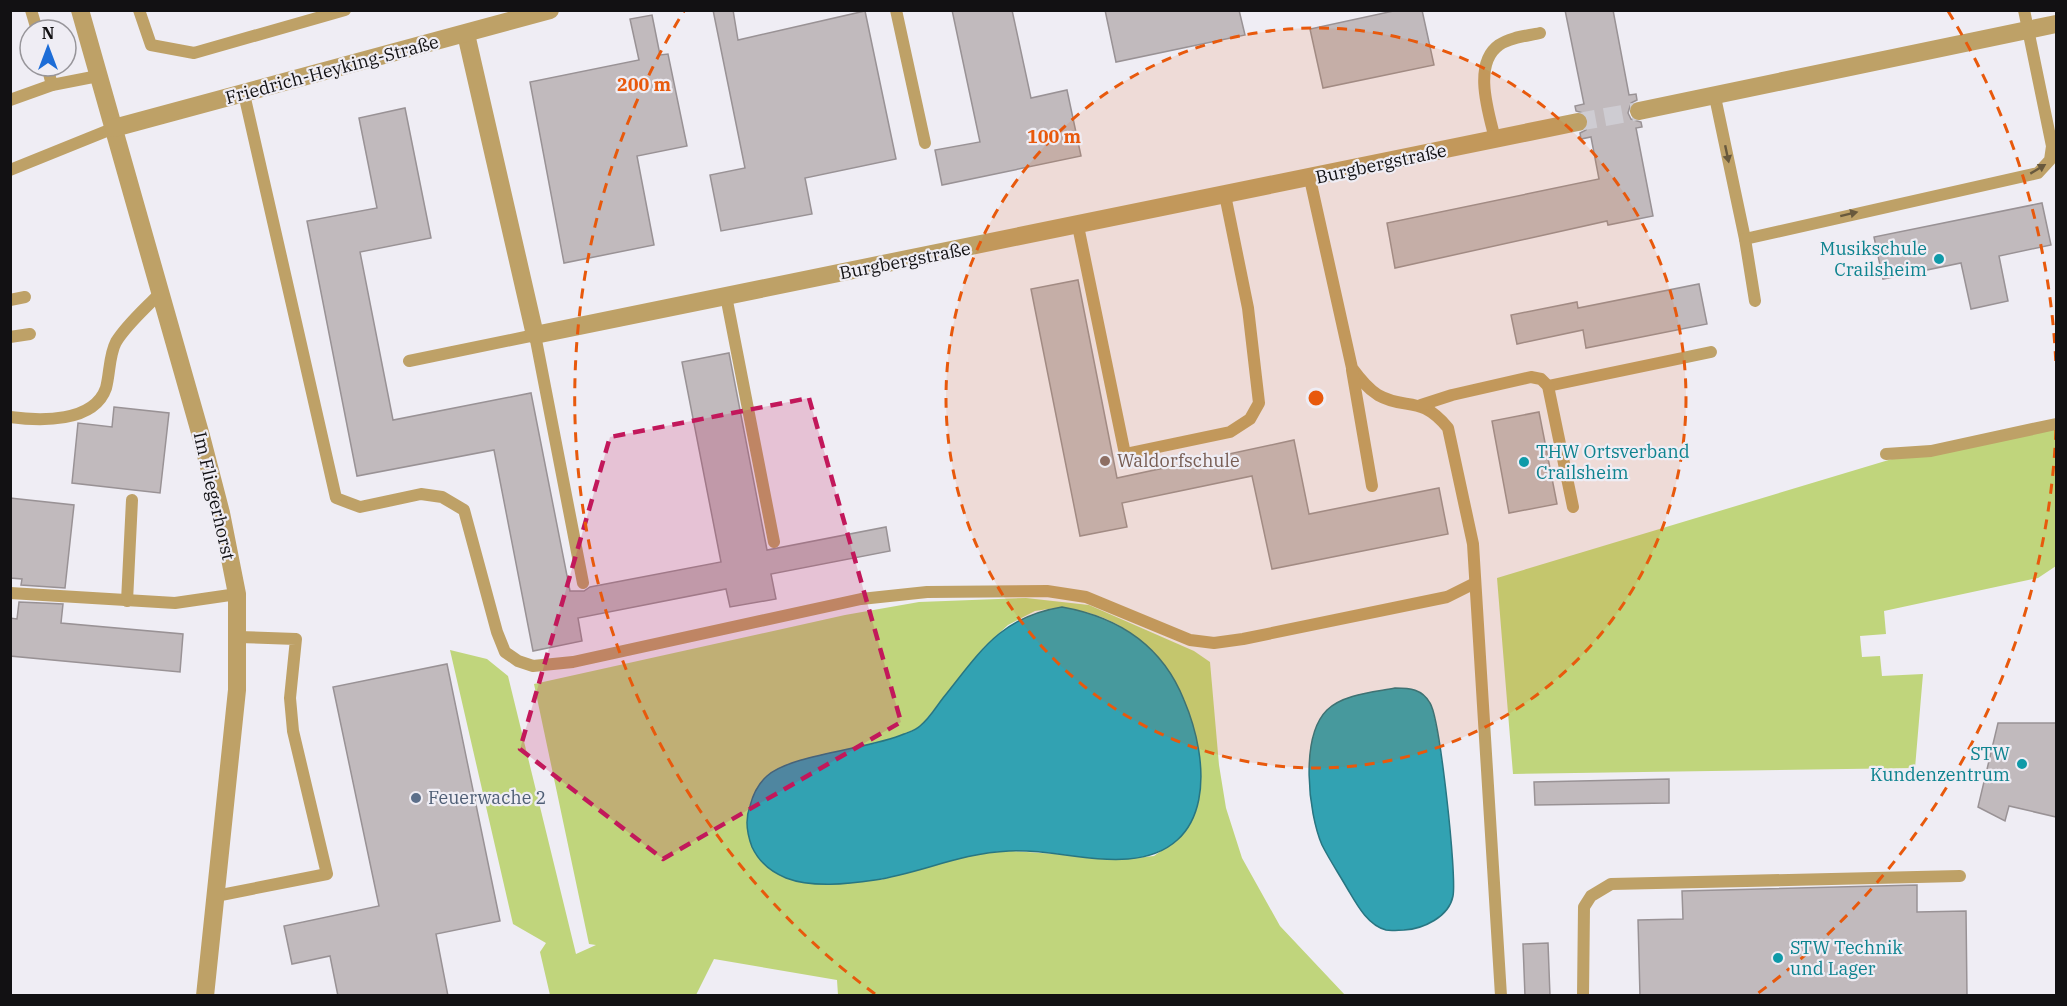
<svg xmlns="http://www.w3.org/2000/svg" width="2067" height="1006" font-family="'IBM Plex Serif',serif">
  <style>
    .green { fill: #c0d57c; fill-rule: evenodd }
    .water { fill: #32a2b2; stroke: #287682; stroke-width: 1.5 }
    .building { fill: #c1babd; stroke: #999295; stroke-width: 1.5 }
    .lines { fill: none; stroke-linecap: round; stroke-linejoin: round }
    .street-tunnel { stroke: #ceccd2; stroke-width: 18; stroke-dasharray: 18 9; stroke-linecap: butt }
    .lane { stroke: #bea167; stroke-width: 12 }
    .street { stroke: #bea167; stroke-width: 18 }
    .oneway { fill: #68593d }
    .marked { fill: #c2185b; fill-opacity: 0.2; stroke: #c2185b; stroke-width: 4.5; stroke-dasharray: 12 8; stroke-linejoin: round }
    .ring { fill: none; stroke: #e8590c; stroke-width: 3; stroke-dasharray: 10 8 }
    .culture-dot { fill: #0f9aa8; stroke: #efedf4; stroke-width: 2 }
    .education-dot { fill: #8d6e63; stroke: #efedf4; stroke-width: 2 }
    .service-dot { fill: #5c6f8a; stroke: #efedf4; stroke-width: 2 }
    .labels { text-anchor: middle; stroke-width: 4.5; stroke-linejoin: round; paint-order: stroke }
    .street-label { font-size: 18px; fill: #121113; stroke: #efedf4 }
    .culture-label { font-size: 18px; fill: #0d838f; stroke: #efedf4; text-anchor: end }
    .education-label { font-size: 18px; fill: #785e54; stroke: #efedf4; text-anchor: start }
    .service-label { font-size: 18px; fill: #4e5e75; stroke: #efedf4; text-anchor: start }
    .centre { fill: #e8590c; stroke: #efedf4; stroke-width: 3 }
    .ring-label { font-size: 18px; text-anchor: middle; font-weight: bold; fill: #e8590c; stroke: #efedf4; stroke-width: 4.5; stroke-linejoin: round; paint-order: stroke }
  </style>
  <rect width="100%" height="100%" fill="#efedf4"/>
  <g class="green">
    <path d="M2056,429v137l-18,12 -154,33 2,23 -26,2 2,21 18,-1 2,20 41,-2 -8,94 -402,6 -16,-196 395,-119 44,-4z"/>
    <path d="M1026,598l63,7 105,46 16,11 9,103 7,43 16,50 38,68 65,69h-507l-1,-15 -123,-21 -18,36h-146l-10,-43 6,-9 -33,-19 -63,-274 37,9 21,17 68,278 20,-9 -7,-1 -55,-260 311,-69 74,-13zM1062,607c43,8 59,16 92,45l25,186 -25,18 -28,3 -114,-8 -42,3 -90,26 -76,-120 88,-21 28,-12 63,-79 25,-23 27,-14z"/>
  </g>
  <g class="water">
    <path d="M1062,607c56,10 100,38 122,93 26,61 32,152 -56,159 -39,3 -79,-10 -119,-8 -49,2 -88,22 -134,29 -27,4 -63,8 -89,-2 -15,-6 -27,-16 -34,-31 -5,-13 -7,-28 -2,-41 3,-12 8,-22 17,-30 24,-22 104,-27 137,-42 5,-2 12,-4 16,-8 9,-7 16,-19 23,-28 37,-46 57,-81 119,-91z"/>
    <path d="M1395,688c15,0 27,1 35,15 10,16 27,173 23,193 -4,21 -30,33 -49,34 -5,0 -13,1 -18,0 -19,-5 -30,-27 -39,-42 -8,-14 -18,-29 -25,-43 -14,-33 -22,-108 5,-135 16,-16 48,-18 68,-22z"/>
  </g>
  <g class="building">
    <path d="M713,10h20l5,30 127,-29 31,148 -91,19 7,36 -91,17 -11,-56 35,-7z"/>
    <path d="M952,10h60l19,88 36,-8 14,66 -139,29 -7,-35 45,-8z"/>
    <path d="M1105,10h134l6,25 -129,27z"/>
    <path d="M1398,10h24l12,55 -111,23 -13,-59z"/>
    <path d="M1565,10h48l16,85 7,-1 1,6 -6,3 -3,10 3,6 10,3 1,5 -6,1 17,88 -45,9 -1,-4 -212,47 -8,-45 212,-44 -8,-42 -10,2 -1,-6 6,-3 3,-10 -3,-6 -10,-3 -1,-5 9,-2z"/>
    <path d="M652,15l8,40 8,-1 19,92 -50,10 17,89 -90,18 -34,-181 109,-22 -9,-41z"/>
    <path d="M405,108l26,130 -71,14 33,168 138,-27 39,198h14l6,-4 131,-25 -39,-200 47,-9 38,197 119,-23 4,24 -119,23 5,25 -46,8 -4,-18 -148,29 4,23 -49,10 -39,-201 -137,26 -50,-255 70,-13 -18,-90z"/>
    <path d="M2042,203l9,42 -52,11 9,45 -37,8 -10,-46 -78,16 -9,-42z"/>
    <path d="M1078,280l39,198 177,-38 15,74 130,-26 9,46 -176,35 -20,-93 -130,27 5,24 -47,9 -49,-247z"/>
    <path d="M1699,284l8,40 -121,24 -3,-18 -66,14 -6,-29 66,-13 1,6z"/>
    <path d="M114,407l55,6 -9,80 -88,-10 6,-60 34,4z"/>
    <path d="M1539,412l18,92 -48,9 -17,-92z"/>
    <path d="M10,498l64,7 -9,83 -44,-3 1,-6 -12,-1z"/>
    <path d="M19,602l44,2 -2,19 122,11 -3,38 -170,-16v-38l7,1z"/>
    <path d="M447,664l53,257 -64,13 12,62h-110l-8,-40 -38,8 -8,-38 95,-20 -46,-219z"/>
    <path d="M1998,723h58v94l-47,-11 -4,15 -27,-14z"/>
    <path d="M1669,779v24l-134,2 -1,-23z"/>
    <path d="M1917,885v27l49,-1 1,85h-327l-2,-76 45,-1 -1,-28z"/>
    <path d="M1548,943l2,53h-25l-2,-52z"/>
  </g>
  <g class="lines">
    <path class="street-tunnel" d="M1578,122l61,-11"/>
    <g class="lane">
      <path d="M31,10l6,20"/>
      <path d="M139,10l12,35 43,8 151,-43"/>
      <path d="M896,10l29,133"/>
      <path d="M47,66l5,19"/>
      <path d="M244,94l92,404 24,9 61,-13 21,3 22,13 33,122 8,20 13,9 15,5 40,-4 288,-63 66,-7 120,-1 39,6 104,43 24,3 29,-4 204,-42 28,-14"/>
      <path d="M1715,97l30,142 293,-66 12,-13 2,-14 -28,-136"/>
      <path d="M10,100l42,-15 46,-9"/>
      <path d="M1495,139c-6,-25 -23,-75 4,-94 12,-8 28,-9 41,-12"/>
      <path d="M10,170l104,-42"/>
      <path d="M1310,179l42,189c8,11 15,20 26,27 28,16 42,-1 70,33l25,116 28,452"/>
      <path d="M1078,226l47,228 105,-22 20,-13 9,-16 -11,-95 -23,-113"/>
      <path d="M1745,239l10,62"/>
      <path d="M726,296l48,246"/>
      <path d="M10,300l15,-3"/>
      <path d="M10,337l20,-3"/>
      <path d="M409,361l126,-26 48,248"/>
      <path d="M1352,370l20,116"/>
      <path d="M1548,386l163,-34"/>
      <path d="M1421,405l31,-10 79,-18 10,2 7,7 25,121"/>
      <path d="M10,417c30,4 84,6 96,-29 4,-15 3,-33 10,-46 11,-18 29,-33 44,-49"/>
      <path d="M1886,454l45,-3 125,-27"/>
      <path d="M10,593l165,10 62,-9"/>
      <path d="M127,601l5,-101"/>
      <path d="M216,896l111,-22 -34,-143 -3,-33 6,-59 -58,-2"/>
      <path d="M1583,996l1,-89 7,-11 20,-12 349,-8"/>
    </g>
    <g class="street">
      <path d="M80,10l121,426 20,77 16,81v96l-32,306"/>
      <path d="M466,34l69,301 1043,-213"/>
      <path d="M1639,111l417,-87"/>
      <path d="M114,128l436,-118"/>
    </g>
  </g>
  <defs><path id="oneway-solid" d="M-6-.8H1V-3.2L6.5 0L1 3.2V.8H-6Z" transform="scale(1.5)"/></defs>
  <g class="oneway">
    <use href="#oneway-solid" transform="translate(1727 154) rotate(78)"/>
    <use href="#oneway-solid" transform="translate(2038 169) rotate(-31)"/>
    <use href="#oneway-solid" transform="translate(1849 214) rotate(-14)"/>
  </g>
  <path class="marked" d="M809,398l92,324 -238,137 -143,-110 90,-312z"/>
  <circle cx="1316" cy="398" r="370" fill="#e8590c" fill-opacity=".12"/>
  <g class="ring">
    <circle cx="1316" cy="398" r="370"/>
    <path d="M2056 430A741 741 0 0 1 1757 994M875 994A741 741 0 0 1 684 11M1948 11A741 741 0 0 1 2056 366"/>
  </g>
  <g class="culture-dot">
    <circle cx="1939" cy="259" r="6"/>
    <circle cx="1524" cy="462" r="6"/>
    <circle cx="2022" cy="764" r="6"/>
    <circle cx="1778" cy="958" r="6"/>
  </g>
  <circle class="education-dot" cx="1105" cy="461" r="6"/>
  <circle class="service-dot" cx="416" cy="798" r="6"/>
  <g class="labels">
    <g class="street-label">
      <text transform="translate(332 70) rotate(-15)" y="6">Friedrich-Heyking-Straße</text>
      <text transform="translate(1381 164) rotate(-12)" y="6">Burgbergstraße</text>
      <text transform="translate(905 261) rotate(-11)" y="6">Burgbergstraße</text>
      <text transform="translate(214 496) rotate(77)" y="6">Im Fliegerhorst</text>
    </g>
    <g class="culture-label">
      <text x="1927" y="255">Musikschule<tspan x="1927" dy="21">Crailsheim</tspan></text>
      <text x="1536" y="458" text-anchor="start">THW Ortsverband<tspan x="1536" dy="21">Crailsheim</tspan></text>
      <text x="2010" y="760">STW<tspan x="2010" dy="21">Kundenzentrum</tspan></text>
      <text x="1790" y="954" text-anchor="start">STW Technik<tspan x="1790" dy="21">und Lager</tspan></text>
    </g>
    <g class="education-label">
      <text x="1117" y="467">Waldorfschule</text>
    </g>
    <g class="service-label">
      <text x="428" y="804">Feuerwache 2</text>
    </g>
  </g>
  <circle cx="1316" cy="398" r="9" class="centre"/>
  <g class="ring-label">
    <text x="644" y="91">200 m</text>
    <text x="1054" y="143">100 m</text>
  </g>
  <rect width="2067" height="1006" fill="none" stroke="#121113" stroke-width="24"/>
  <g transform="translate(48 48)"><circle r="28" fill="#efedf4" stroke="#97959a" stroke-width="1.5"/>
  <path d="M0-4.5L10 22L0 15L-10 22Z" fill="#1d6dd7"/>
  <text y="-9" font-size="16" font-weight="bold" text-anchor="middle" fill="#121113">N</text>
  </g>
</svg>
